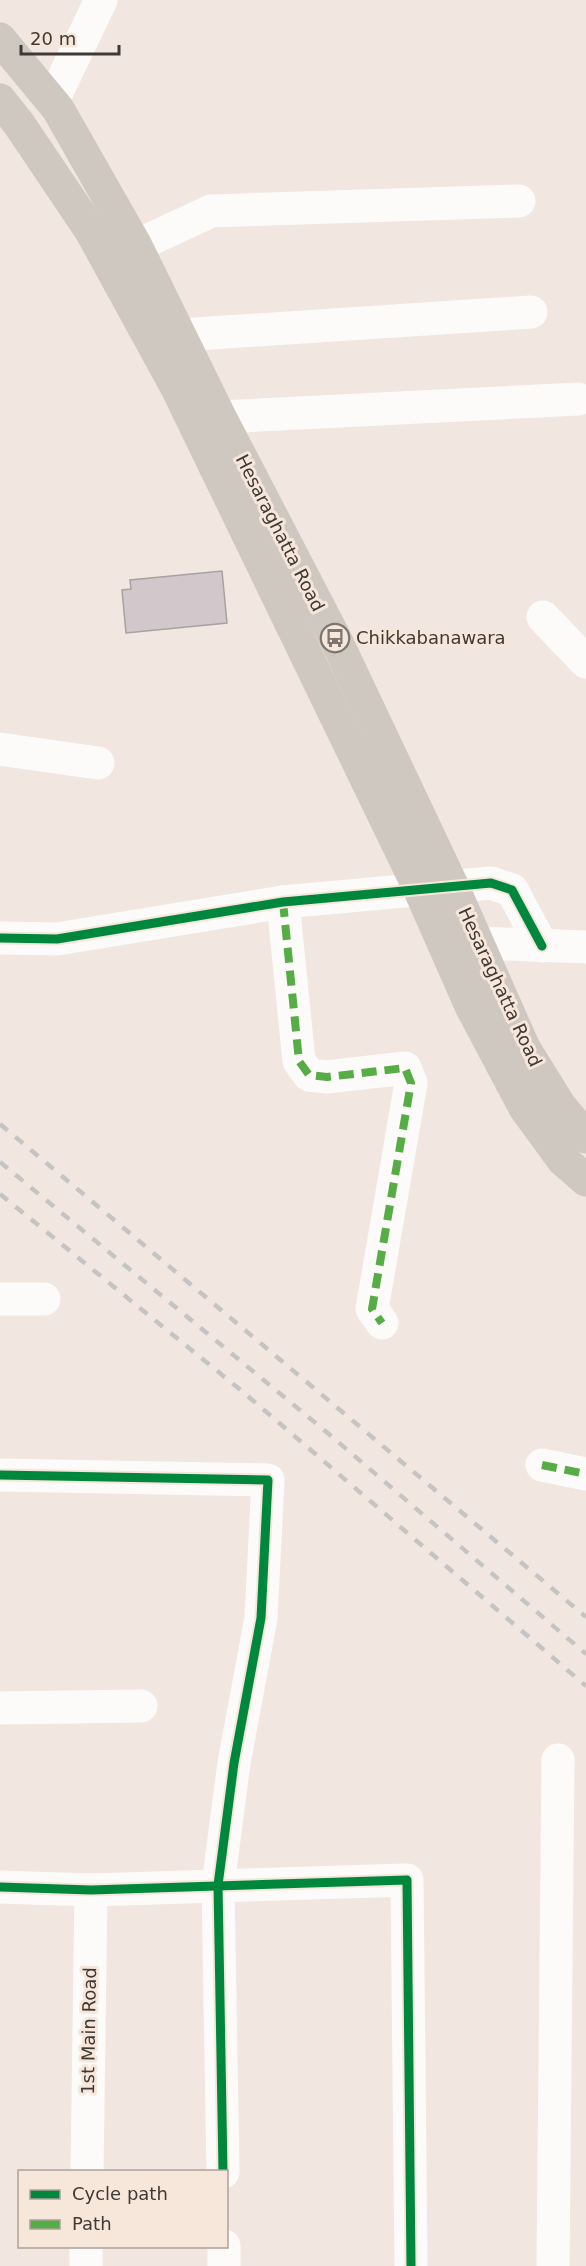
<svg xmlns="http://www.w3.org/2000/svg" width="586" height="2266" font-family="'DejaVu Sans',sans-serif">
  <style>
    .building { fill: #d2c8cc; stroke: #a8a1a1; stroke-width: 1.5 }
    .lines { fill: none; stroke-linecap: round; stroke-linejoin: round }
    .minor { stroke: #fdfbfa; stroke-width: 33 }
    .major { stroke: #cfc8c1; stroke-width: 33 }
    .rail { stroke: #c6c4c3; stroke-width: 4.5; stroke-dasharray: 10 10; stroke-linecap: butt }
    .quiet { stroke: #56ac45; stroke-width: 8; stroke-dasharray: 15 8; stroke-linecap: butt }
    .cycleway-casing { stroke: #f7e6da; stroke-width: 13 }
    .cycleway { stroke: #00873e; stroke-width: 9 }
    .labels { text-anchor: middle; stroke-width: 6; stroke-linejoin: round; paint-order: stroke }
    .street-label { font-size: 18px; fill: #3f3934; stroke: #f7e6da }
    .poi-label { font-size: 18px; fill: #3f3934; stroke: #f7e6da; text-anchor: start }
  </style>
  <rect width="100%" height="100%" fill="#f1e7e0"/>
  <path class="building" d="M222,571l5,52 -101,10 -4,-43 9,-1 -1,-9z"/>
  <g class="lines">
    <g class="minor">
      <path d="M52,102l49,-102"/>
      <path d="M136,246l75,-35 308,-10"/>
      <path d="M181,335l350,-23"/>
      <path d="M196,426l24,-9 358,-18"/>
      <path d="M543,617l43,45"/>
      <path d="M0,749l98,14"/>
      <path d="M283,902l16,159 10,14 18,2 78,-9 6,15 -39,226 10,14"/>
      <path d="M0,938l57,1 226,-37 208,-19 21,7 30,56"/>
      <path d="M450,946l29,-3 107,4"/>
      <path d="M0,1299h44"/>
      <path d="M542,1465l44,9"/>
      <path d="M0,1475l268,5 -7,138 -27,145 -16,122 5,287"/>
      <path d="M0,1708l141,-2"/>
      <path d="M0,1887l91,3 316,-10 4,386"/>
      <path d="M87,2172l4,-282"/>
      <path d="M224,2246v20"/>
      <path d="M86,2266v-20"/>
      <path d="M553,2266l5,-506"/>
    </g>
    <g class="major">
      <path d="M0,39l58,70 78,137 84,171 115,221 117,247 72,163 36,58 26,31"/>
      <path d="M0,100l19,24 72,107 86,157 242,500 52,118 54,102 38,52 23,20"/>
    </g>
    <g class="rail">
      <path d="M0,1124l586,493"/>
      <path d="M0,1162l330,273 256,219"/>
      <path d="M0,1194l243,198 343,294"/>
    </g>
    <g class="quiet">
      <path d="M283,902l16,159 10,14 18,2 78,-9 6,15 -39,226 10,14"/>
      <path d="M542,1465l44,9"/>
    </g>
    <g class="cycleway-casing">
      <g id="cycleway">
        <path d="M0,938l57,1 226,-37 208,-19 21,7 30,56"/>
        <path d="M0,1475l268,5 -7,138 -27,145 -16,122 5,287"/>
        <path d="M0,1887l91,3 316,-10 4,386"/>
      </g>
    </g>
    <use href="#cycleway" class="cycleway"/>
  </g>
  <defs>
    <g id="bus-ring" transform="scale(1.5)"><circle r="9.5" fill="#f7e6da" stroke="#7d7670" stroke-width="1.5"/><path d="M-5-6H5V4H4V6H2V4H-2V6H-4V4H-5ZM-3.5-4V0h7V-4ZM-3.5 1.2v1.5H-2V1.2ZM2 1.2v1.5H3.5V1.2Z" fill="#7d7670"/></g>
  </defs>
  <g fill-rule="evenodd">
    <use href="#bus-ring" x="335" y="638"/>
  </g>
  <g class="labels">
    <g class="street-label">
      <text transform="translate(280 533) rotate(63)" y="6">Hesaraghatta Road</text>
      <text transform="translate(500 987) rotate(65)" y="6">Hesaraghatta Road</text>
      <text transform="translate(89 2031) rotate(-89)" y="6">1st Main Road</text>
    </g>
    <g class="poi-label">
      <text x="356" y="644">Chikkabanawara</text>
    </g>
  </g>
  <rect x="18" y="2170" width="210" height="78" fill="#f7e6da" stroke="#ada198" stroke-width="1.5"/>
  <rect x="30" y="2190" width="30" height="9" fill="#00873e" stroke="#ada198" stroke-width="1.5"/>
  <text x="72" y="2200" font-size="18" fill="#3f3934">Cycle path</text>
  <rect x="30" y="2220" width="30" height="9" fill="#56ac45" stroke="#ada198" stroke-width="1.5"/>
  <text x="72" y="2230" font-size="18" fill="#3f3934">Path</text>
  <path d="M21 45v9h98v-9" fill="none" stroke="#3f3934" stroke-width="3"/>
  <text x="30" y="45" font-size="18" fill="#3f3934" stroke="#f7e6da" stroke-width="4.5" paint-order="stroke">20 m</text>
</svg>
